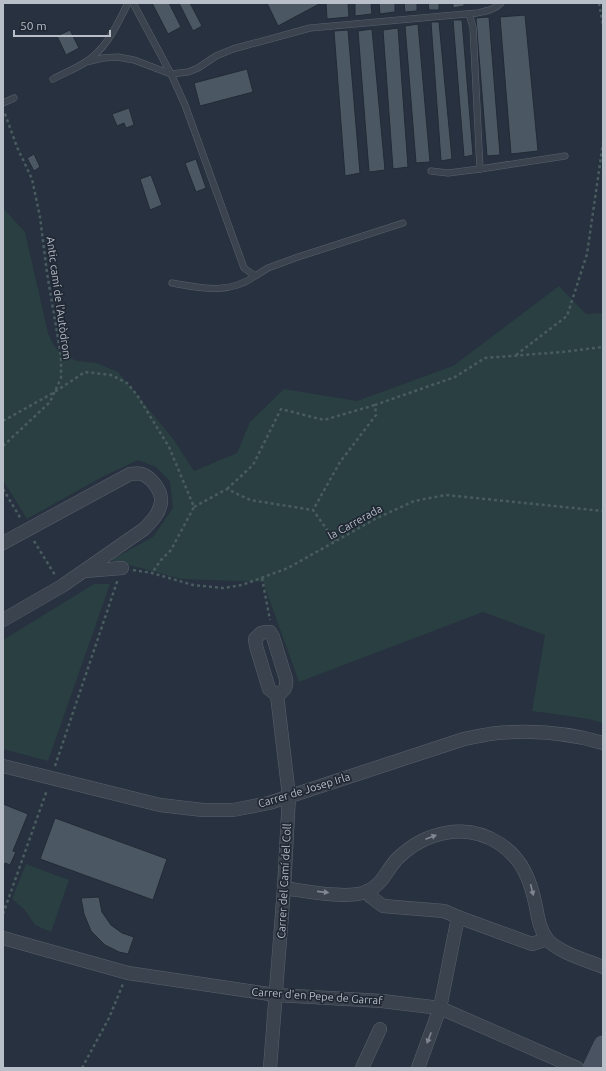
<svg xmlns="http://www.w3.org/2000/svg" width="606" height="1071" font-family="Ubuntu,sans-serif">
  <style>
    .green { fill: #2a3f41 }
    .building { fill: #4c5764; stroke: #222a36 }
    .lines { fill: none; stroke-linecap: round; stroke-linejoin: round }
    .lane-casing { stroke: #59616c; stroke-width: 7 }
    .street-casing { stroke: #59616c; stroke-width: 14 }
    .secondary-casing { stroke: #59616c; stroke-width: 19 }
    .path { stroke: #495c5f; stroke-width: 2.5; stroke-dasharray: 3 3; stroke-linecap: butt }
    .lane { stroke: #3b434f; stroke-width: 6 }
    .street { stroke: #3b434f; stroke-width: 13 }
    .secondary { stroke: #4a5361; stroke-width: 18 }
    .oneway { fill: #808792 }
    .labels { text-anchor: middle; stroke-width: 3.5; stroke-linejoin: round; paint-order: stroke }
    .street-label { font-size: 11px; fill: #b8bfc9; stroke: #202834 }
  </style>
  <rect width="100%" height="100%" fill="#27313f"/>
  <g class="green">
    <path d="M3,208l22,24 23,101 5,11 7,9 17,8 19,2 22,9 56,68 20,31 43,-18 13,-31 34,-33 73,12 96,-35 106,-80 27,28 17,-1v410l-14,-4 -57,-8 13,-76 -62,-23 -184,70 -36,-100 -82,-3 -70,-19 42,-23 20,-29 -3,-27 -14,-14 -18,-7 -36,17 -75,42 -24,-39z"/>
    <path d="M94,584h16l-62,177 -45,-12v-109z"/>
    <path d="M26,864l43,16 -18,52 -16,-7 -10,-15 -13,-11z"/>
  </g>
  <g class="building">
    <path d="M152,3h17l12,24 -13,7z"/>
    <path d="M179,3h11l12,23 -9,5z"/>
    <path d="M267,3h54l-43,23z"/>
    <path d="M326,3h22l1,14 -22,2z"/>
    <path d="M355,3h16l1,11 -17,2z"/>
    <path d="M379,3h16v9l-15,2z"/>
    <path d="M404,3h13v8l-12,1z"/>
    <path d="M428,3h11v7h-10z"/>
    <path d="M453,3h11v3l-11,2z"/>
    <path d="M525,15l13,136 -27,3 -11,-137z"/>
    <path d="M489,17l11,138 -13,1 -11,-138z"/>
    <path d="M453,20h9l11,135 -9,2z"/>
    <path d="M431,22h8l13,137 -11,2z"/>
    <path d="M418,24l12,138 -14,1 -11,-137z"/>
    <path d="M398,28l10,139 -15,2 -10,-139z"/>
    <path d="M372,29l13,141 -16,2 -11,-141z"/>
    <path d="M70,30l9,18 -13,7 -9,-19z"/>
    <path d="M348,30l12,143 -15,3 -11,-145z"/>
    <path d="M247,69l6,23 -53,14 -6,-23z"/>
    <path d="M129,108l5,17 -8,3 -2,-5 -7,3 -5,-12z"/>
    <path d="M34,154l6,13 -6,4 -7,-13z"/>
    <path d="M196,159l10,29 -10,4 -11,-29z"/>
    <path d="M151,175l11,30 -12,5 -10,-31z"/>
    <path d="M3,804l25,10 -15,37 3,1 -6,13 -5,-2 -2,6z"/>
    <path d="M55,818l112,41 -14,41 -113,-41z"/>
    <path d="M99,897l3,15 9,13 11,8 12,4 -6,17 -9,-2 -14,-7 -14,-14 -7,-17 -3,-16z"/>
  </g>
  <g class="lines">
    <g class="lane-casing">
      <g id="lane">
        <path d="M133,3l38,71 14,31 59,163 11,8 13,-8 30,-11 105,-34"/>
        <path d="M469,14l4,13 7,142 85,-13"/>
        <path d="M86,62l17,-4 15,-1 16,3 37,14 17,-2 10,-4 18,-12 17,-7 77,-21 167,-15c9,-2 17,-3 24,-10"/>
        <path d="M53,79c11,-6 22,-10 31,-16 22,-13 33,-38 44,-60"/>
        <path d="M3,103l11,-5"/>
        <path d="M431,171l17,2 32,-4"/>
        <path d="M172,283c29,5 57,12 83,-7"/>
      </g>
    </g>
    <g class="street-casing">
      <g id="street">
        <path d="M3,543l127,-69c3,0 9,-1 12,0 10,4 20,17 19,28 -1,11 -10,20 -17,27l-82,57 -59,34"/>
        <path d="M85,571l37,-3"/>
        <path d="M265,632h5l3,5 13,42c1,8 -1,12 -9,16l-8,-6 -13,-43 -1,-7 6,-6z"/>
        <path d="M3,766l157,39 43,5h30l36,-7 195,-64c11,-2 22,-5 34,-6 35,-3 71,0 105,10"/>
        <path d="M284,888c22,3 65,12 84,3 15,-7 19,-22 30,-33 28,-27 69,-36 102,-14 23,15 31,38 36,63 2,11 4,23 11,32 12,14 39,21 56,28"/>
        <path d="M367,891l4,6 12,9 61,5 14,6 -18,91 -22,60"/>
        <path d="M458,917l74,27 15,-5"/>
        <path d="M3,938l125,35 148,22 106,6 58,7 137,60"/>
        <path d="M270,1068l14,-180 5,-92 -12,-101"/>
        <path d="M362,1068l18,-39"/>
      </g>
    </g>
    <g class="secondary-casing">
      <path id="secondary" d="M592,1068l11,-23"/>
    </g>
    <g class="path">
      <path d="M599,3l4,22"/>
      <path d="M516,355l51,-39 20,-62 16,-111"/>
      <path d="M3,421l50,-28 32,-21 26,3 16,8 10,12 32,52 25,60 -23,43 -10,10 -9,13"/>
      <path d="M3,446l47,-44 11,-24v-22l-14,-83 -7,-56 -8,-38 -15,-32 -13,-36"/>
      <path d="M3,489l18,30"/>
      <path d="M227,489l26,-24 28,-56 43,11 51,-15"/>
      <path d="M194,507l33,-18 23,11 63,10"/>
      <path d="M34,541l21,34"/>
      <path d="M335,541l-22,-31 27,-48 36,-47 -1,-10 80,-28 30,-19 77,-6 41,-5"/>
      <path d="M133,570l19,3 41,12 30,3 19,-3 46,-17 87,-49 39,-18 32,-6 157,16"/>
      <path d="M262,578l8,42"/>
      <path d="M55,766l63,-187"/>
      <path d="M3,914l44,-124"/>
      <path d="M82,1068l27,-50 14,-34"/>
    </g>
    <use href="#lane" class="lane"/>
    <use href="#street" class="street"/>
    <use href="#secondary" class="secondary"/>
  </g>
  <defs><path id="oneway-solid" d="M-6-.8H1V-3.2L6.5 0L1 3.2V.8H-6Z"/></defs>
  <g class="oneway">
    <use href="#oneway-solid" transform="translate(431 837) rotate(-21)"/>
    <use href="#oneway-solid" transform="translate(532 890) rotate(76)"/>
    <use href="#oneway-solid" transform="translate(323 892) rotate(6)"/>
    <use href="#oneway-solid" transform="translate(429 1038) rotate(111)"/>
  </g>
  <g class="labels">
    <g class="street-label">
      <text transform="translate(59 298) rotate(82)" y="4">Antic camí de l'Autòdrom</text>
      <text transform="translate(355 522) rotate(-29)" y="4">la Carrerada</text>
      <text transform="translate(304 790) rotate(-17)" y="4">Carrer de Josep Irla</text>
      <text transform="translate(284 881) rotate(-87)" y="4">Carrer del Camí del Coll</text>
      <text transform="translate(317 996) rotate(4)" y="4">Carrer d'en Pepe de Garraf</text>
    </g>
  </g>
  <rect width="606" height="1071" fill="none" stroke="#b8bfc9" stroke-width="8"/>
  <path d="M14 30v6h96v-6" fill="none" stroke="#b8bfc9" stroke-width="2"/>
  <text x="20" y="30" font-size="12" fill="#b8bfc9" stroke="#202834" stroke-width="3" paint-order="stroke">50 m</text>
</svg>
